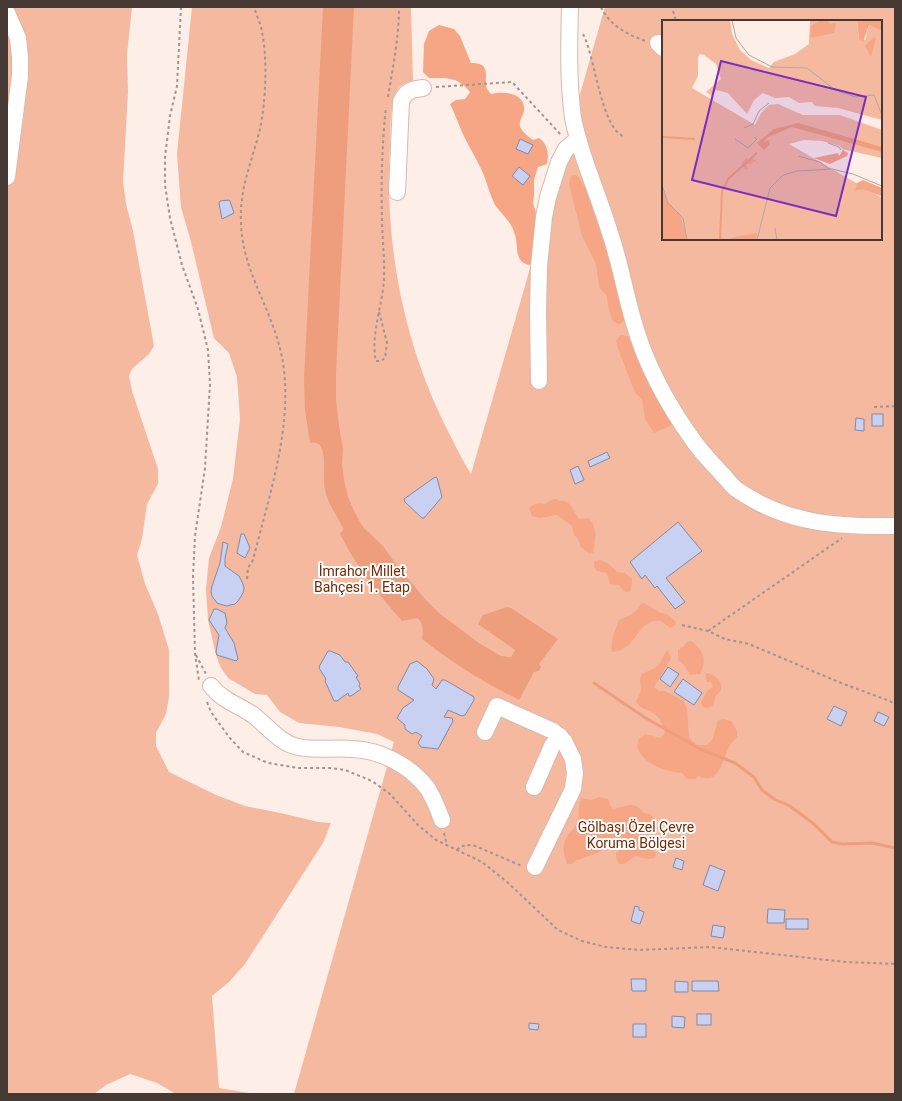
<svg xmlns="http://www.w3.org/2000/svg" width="902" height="1101" font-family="Roboto,sans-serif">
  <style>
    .green { fill: #f5b9a0; fill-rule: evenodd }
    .forest { fill: #f7a685 }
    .water { fill: #ee9e7d }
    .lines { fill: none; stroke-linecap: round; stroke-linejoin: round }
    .stream { stroke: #ee9e7d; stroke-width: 3 }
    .building { fill: #c8d1f1; stroke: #818aa7 }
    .minor-casing { stroke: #dbb8aa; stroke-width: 18 }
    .path { stroke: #a2948e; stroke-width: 2; stroke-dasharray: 3 3; stroke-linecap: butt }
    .minor { stroke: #fff; stroke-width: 16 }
    .labels { text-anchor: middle; stroke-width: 4; stroke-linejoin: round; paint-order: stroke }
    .park-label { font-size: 14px; fill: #712b05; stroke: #fff }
    .inset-river { fill: none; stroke: #ee9e7d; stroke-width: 2 }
    .inset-road { fill: none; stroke: #b4a59f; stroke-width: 1 }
    .view { fill: #7b2cbf; fill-opacity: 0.15; stroke: #7b2cbf; stroke-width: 2 }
    .inset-edge { fill: none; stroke: #463832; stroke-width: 2 }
  </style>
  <rect width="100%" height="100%" fill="#fdeee8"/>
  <g class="green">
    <path d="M7,7h125l-5,48 1,37 -5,90 3,22 7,27 21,115 -5,8 -17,15 -3,7 3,15 26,78v15l-11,20 -5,35 -5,16 8,29 13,30 11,36v47l-3,17 -10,19v13l13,26 47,23 29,11 40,8 33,8 13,1 -8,20 -78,121 -16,18 -17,14 7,92 36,6h-79l-19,-11 -27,-9 -24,11 -12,9h-87z"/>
    <path d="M192,7h219l2,74c-4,1 -8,2 -11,4 -13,9 -11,44 -12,58 -6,99 13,200 58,288 7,14 14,29 23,43l134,-467h290v1087h-601l100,-352 -17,-8 -38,-7 -40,-4 -19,-11 -13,-17 -12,-1 -27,-16 -7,-10 -5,-13 -8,-35 -2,-31 3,-31 12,-31 12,-48 7,-60 -3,-42 -8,-24 -15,-15 -23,-96 -10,-35 -4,-53zM663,21h218v218h-218z"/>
  </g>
  <g class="forest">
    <path d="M439,25l15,4 6,7 11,27c22,0 12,14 16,26 0,0 4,5 4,5 12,-3 35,-2 33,17 -1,5 -5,9 -4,15 2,6 8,10 13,14l6,-2c9,6 10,16 8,26l-9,3 -4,13v16l-1,7 7,22 -4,35 -7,5c-16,-4 -10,-19 -14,-30 -3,-13 -13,-20 -20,-30 -5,-10 -8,-22 -12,-32 -6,-14 -15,-27 -21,-41 -4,-9 -7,-18 -12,-28l6,-4 9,-1 5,-7c-12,-15 -22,-14 -41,-14l-6,-6 1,-28 5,-13z"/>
    <path d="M574,175l4,1 8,13 15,38 24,92 -5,5 -4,-1 -4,-3 -4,-14 -1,-10 -8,-9 -3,-23 -14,-28 -13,-52 1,-7z"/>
    <path d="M621,335l9,2 18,35 4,17 11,8 11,19 -2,9 -18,8 -9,-14 -3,-20 -6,-5 -3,-6 -16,-42 -1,-6z"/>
    <path d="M556,499l3,2c12,-2 14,10 20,18l10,-1c9,10 6,23 4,35l-3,1 -9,-7 -3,-8 -4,-4 -2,-9 -15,-11 -17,3 -8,-2 -3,-8c5,-4 10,-6 16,-4l6,-4z"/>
    <path d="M600,560l8,3 9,9 8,1 7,6 -1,11 -2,2h-4l-6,-7 -9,-1 -3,-11 -10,-2 -3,-4v-5z"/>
    <path d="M644,603l17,10 6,1 8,7 1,3 -3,3 -3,1 -9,-7c-25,-3 -24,31 -49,31 -2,-10 3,-23 7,-32 9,-4 17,-6 22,-16z"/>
    <path d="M691,641c12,8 17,19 9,33l-10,1 -6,-10 -6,-5v-10l6,-4 3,-4z"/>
    <path d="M668,650l3,8 -17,29 5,4h6l19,10 3,8 2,29 8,7h10l5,-5 6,-19 5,-2 8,2 6,10v6c-3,3 -6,6 -8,10 -6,11 -10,40 -30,29l-4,3h-8l-5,-6c-15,-1 -36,-8 -44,-23 -1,-3 0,-7 0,-10l8,-6 15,4 4,-5c-2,-8 -5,-16 -12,-20 -8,-5 -11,-3 -17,-11l5,-11 -1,-12 2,-5 13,-6 5,-5 6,-11z"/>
    <path d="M707,673c9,1 22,15 9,22l-3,11 -7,2 -4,-2 -1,-4 7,-12 5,-3 -2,-5h-4l-2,-8z"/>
    <path d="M599,797l9,2 2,6 3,4c6,-1 18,-6 23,-3 6,3 6,8 14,8 5,5 9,9 6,16l-10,3 -1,7 2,5 5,2 4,7 -1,4 -8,1 -11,-3 -12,8h-5l-3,-6v-5l4,-3 1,-6 -3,-4 -7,2 -11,10 -25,9 -3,3h-5c-4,-11 -6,-20 2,-30 4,-5 7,-8 9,-14 2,-7 0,-15 3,-22l10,2z"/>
  </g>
  <path class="water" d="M323,7h31l-18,366v27l3,26 4,23 -1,15 2,16 4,17 7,16 8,14 20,19 15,21 28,33 13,13 40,30 22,13 10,1 4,-7 -37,-26 5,-9 24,-8 4,1 47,31 -19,25 2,3c-1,4 -3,4 -7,5l-15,28c-34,-17 -67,-37 -97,-61 1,-7 2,-16 -5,-21l-15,3c-24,-27 -46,-55 -62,-87l3,-4v-2c-6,-12 -15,-24 -18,-38 -3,-13 2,-32 -4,-43 -3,-5 -7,-5 -11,-4l-5,-33 -1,-32z"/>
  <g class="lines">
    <path class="stream" d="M594,683l50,34 56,32 35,14 19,14 8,13 12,9 16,7 24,18 18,18 10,2 30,-1 23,5"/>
  </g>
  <g class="building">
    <path d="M520,139l13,6 -5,9 -12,-5z"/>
    <path d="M519,167l11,9 -7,9 -11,-9z"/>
    <path d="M229,200l1,1 4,12 -12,6 -3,-16 1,-2z"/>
    <rect x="872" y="414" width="11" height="12"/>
    <path d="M856,418l8,1v12l-9,-1z"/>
    <path d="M607,452l3,6 -20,9 -2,-6z"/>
    <path d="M578,466l6,14 -9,4 -5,-14z"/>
    <path d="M435,477l2,1 5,19 -18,21h-2l-17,-16 -1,-3z"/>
    <path d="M678,522l24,29 -36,27 19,24 -10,7 -18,-23 -2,2 -10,-13 -3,4 -12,-17z"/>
    <path d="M241,534h3l6,14 -5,10 -8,-5z"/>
    <path d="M223,542l5,2 -3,14v8l14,10 4,8 1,4 -1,5 -5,8 -3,3 -9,2 -9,-3 -5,-7 -1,-4 1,-6 8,-23z"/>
    <path d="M214,609h3l8,4 2,10 -2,5 9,15 4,16 -2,2 -19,-6 -1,-3 3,-17 -10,-15z"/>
    <path d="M328,651h2l10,4 5,7h3l10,14 -2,1 4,7 -1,2 2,3 -10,7h-2l-1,-3 -11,8h-3l-9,-20 1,-2 -7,-11 1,-3z"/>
    <path d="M417,661l10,8 7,10 -2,6 4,4 6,-9h3l29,17v3l-9,15 -3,1 -14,-6 -4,7 8,1 1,3 -15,28 -17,-2 -3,-4 4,-7 -6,-4 -4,2 -7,-5v-4l-8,-7 6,-10 11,-8 -16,-10v-3l12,-23z"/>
    <path d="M668,667l11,7 -9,13 -10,-8z"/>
    <path d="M683,679l19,14 -8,12 -20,-13z"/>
    <path d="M834,706l13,6 -6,14 -14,-7z"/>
    <path d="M878,712l11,5 -5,9 -10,-5z"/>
    <path d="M676,858l8,3 -2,9 -9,-3z"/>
    <path d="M710,865l15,6 -7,20 -15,-6z"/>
    <path d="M635,906l4,1v3l5,2 -4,12 -9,-3z"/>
    <path d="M768,909l17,1 -1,13h-17z"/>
    <rect x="786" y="919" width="22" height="10"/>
    <path d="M713,925l12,2 -2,11 -12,-2z"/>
    <path d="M631,979h15v12h-14z"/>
    <path d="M675,981l13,1v10h-13z"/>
    <path d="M692,981h26l1,10h-27z"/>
    <rect x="697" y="1014" width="14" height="11"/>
    <path d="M672,1016l13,1 -1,11 -12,-1z"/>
    <path d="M529,1023l10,1 -1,6 -9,-1z"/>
    <rect x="633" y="1024" width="13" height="13"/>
  </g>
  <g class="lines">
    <g class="minor-casing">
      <g id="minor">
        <path d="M570,7c-1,36 -2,74 3,111 3,16 8,31 13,46 8,23 17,46 24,69 10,29 15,60 24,90 12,43 35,84 61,120 8,11 18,21 27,31 5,5 9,11 14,15 50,35 101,38 159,37"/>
        <path d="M7,13l11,25 2,19v19l-13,101"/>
        <path d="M658,43l5,5"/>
        <path d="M397,192l4,-90c4,-11 11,-13 22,-14"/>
        <path d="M539,381l-1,-69 1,-46 5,-49 4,-20 11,-35 7,-13 12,-10"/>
        <path d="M211,686c12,15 28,19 42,29 15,11 26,28 45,32 18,4 36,0 54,2 29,1 59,17 76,40 6,10 10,20 14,31"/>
        <path d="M485,732l12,-26 56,25 11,10 9,18 2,14 -2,16 -38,78"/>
        <path d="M534,787l18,-41 8,-10"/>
      </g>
    </g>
    <g class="path">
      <path d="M181,7l-4,79 -7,30 -5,41v28l5,33 12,47 16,44 10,41 2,34 -5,84 -10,68 -2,40 2,77 4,28"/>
      <path d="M601,7c8,18 27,28 45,34"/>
      <path d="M673,11l3,10"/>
      <path d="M583,34c12,22 18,93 40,102"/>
      <path d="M436,87l76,-5 50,54"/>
      <path d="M388,97c5,-30 11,-60 11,-90"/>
      <path d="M379,312l8,31 -2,15 -4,3h-5c-6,-25 7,-57 8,-82 1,-21 -2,-41 -2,-61 -1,-37 0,-74 4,-111"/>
      <path d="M874,407l21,-1"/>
      <path d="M247,579l1,-11 5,-8c17,-69 47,-152 24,-222 -12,-39 -35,-73 -36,-115 -2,-33 11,-62 19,-94 6,-29 8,-73 1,-102 -2,-7 -5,-13 -7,-20"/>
      <path d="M682,625l26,6 17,8 24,5 92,39 49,18 5,4"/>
      <path d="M708,631l134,-93"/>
      <path d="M196,655l10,19"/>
      <path d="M207,702l4,10 18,25 14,15 25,11 30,5h32l15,2 27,11 18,13 28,31 18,15 46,22 24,19 52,49 24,11 24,6 34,3 70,-3 136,15 49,2"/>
      <path d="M444,833l3,12"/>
      <path d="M457,850c4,-5 10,-5 16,-5l49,21"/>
    </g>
    <use href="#minor" class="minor"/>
  </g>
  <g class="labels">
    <g class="park-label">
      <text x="362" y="576">İmrahor Millet<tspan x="362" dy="16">Bahçesi 1. Etap</tspan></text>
      <text x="636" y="832">Gölbaşı Özel Çevre<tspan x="636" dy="16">Koruma Bölgesi</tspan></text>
    </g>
  </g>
  <g transform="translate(662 20)">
    <rect width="220" height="220" fill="#fdeee8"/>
    <path d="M0,0h68l2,14 8,16 11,10 18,8 5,-6 21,-8 14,-10 1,-24h47l2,19 6,1 4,-15 13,5v90l-44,-12 -23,-2 -3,-4 -13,1 -10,-6 -14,1 -12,-5 -9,7 -7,14 -19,-21 -12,-3 -4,6 -6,-4 15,-13 -5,-15 -12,-9 -4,-1 -2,3v19l-6,12 63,37 6,-12 8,-8 9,-1 25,11h37l42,15v28l-40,-9 -2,-3 -18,-5 -18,-1 -15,4 93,54v42h-220z" fill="#f5b9a0"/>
    <path d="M159,0h6l3,4 6,-1 -2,10 -24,5 1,-12zM195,0h25v11l-13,-6 -6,17 -4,-3zM212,17l2,1 -5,19 -6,-11zM181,130l5,3 -1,3 -17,8 -16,-6 24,-5 1,3zM85,137l1,4 5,-3 6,6 -5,-3 -3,3h-5l2,5 -3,1 -4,-6zM201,160l19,8 -1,8 -18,-7 -8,2 2,-8zM0,165l5,16 13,13 7,26h-25zM95,213l-1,7h-29l8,-3z" fill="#f7a685"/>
    <path d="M136,103l84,24v5l-90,-25 -24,10 -5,6 5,-3 2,4 -6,6 -7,-7 17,-14z" fill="#ee9e7d"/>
    <path class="inset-river" d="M0,117l33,2M58,220l2,-48 6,-13 29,-26"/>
    <path class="inset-road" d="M70,0l4,18 13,17 23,12 35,1 27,21 21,8 19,-2 8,20M82,108l9,-4 6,-13 10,-8M73,119l13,9 9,-9 -3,-2M166,123l11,4 2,3M136,136l22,6 9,7M0,165l6,18 15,15 4,22M113,208l2,12M95,220l13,-52 13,-13 14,-4 35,-2 21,5 29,12"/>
    <path class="view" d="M59,41l145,36 -30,119 -144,-36z"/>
    <rect width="220" height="220" class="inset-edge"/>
  </g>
  <rect width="902" height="1101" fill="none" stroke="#463832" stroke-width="16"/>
</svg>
